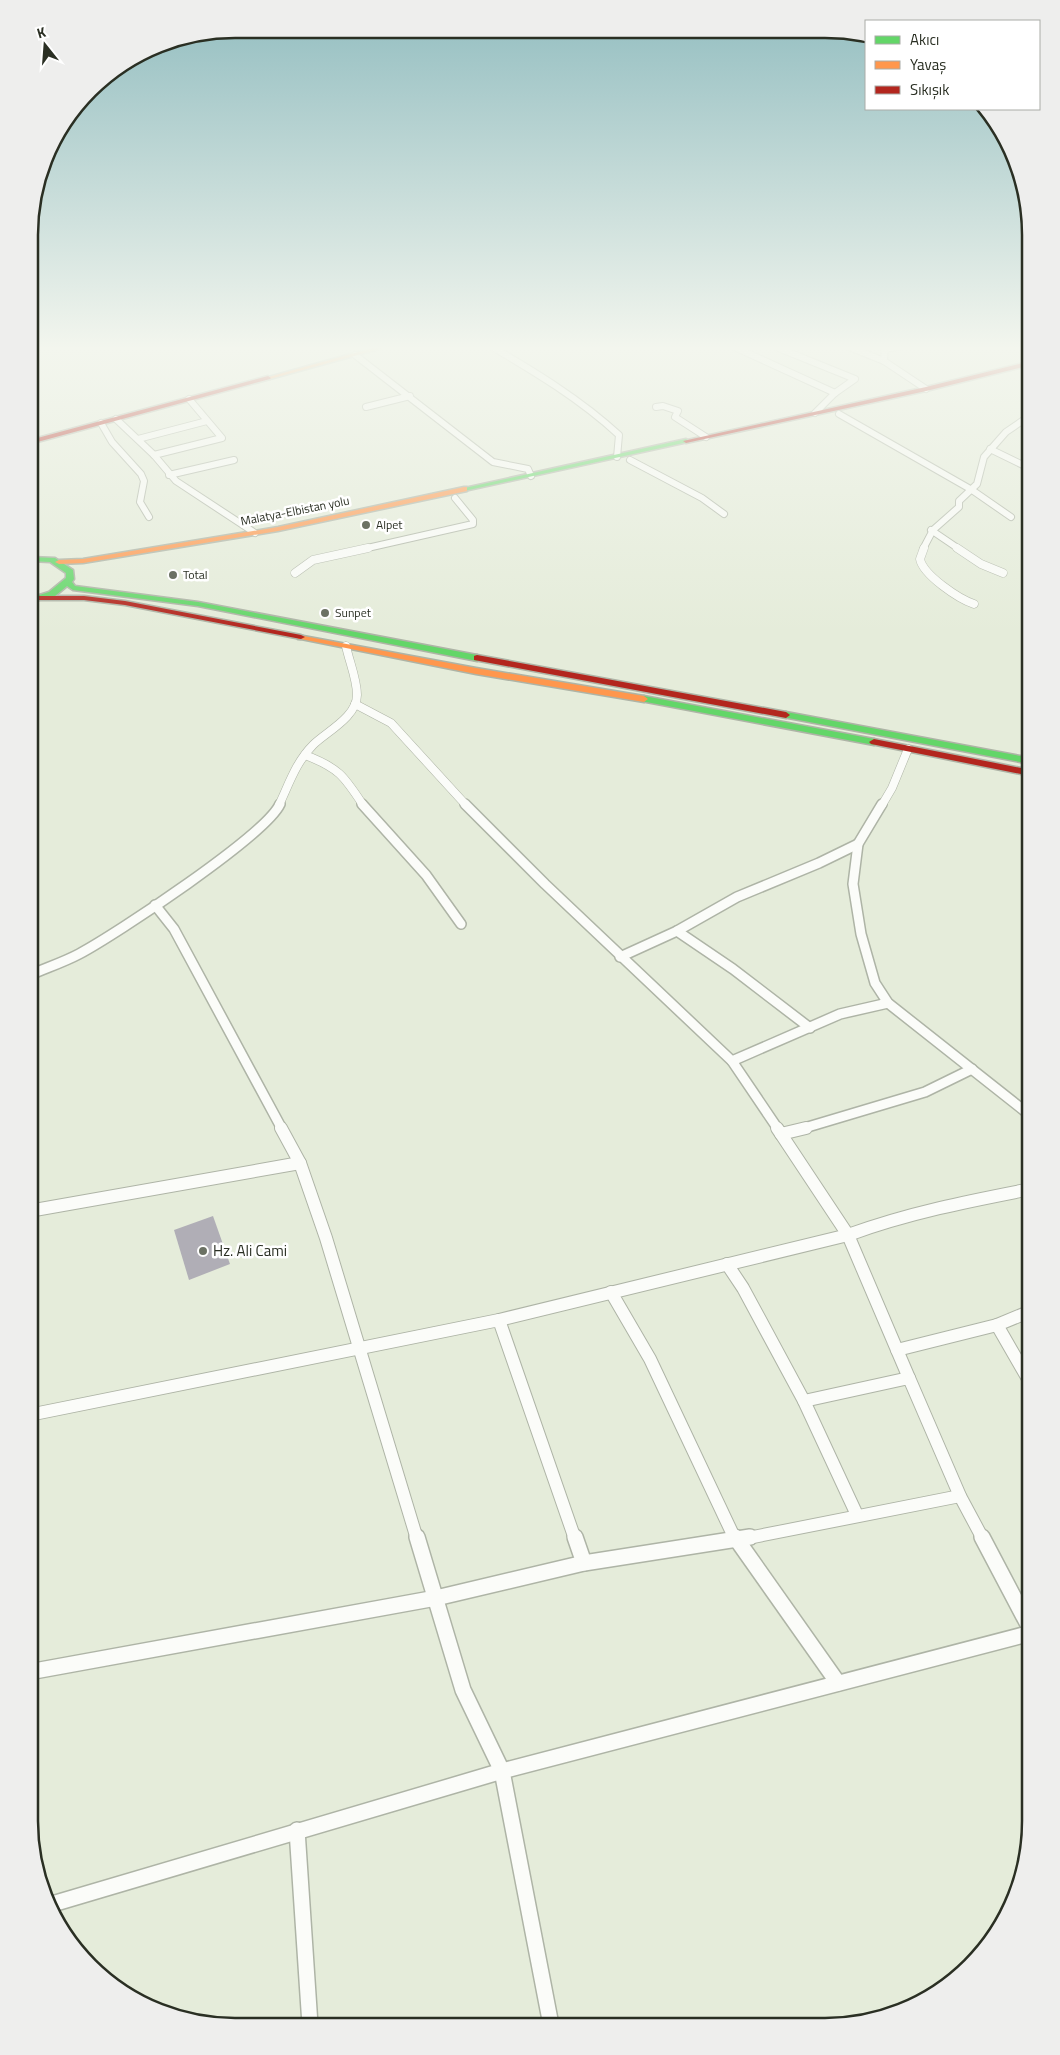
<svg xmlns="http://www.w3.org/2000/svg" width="1060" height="2055" font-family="'Titillium Web',sans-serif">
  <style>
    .building { fill: #b0aeb6 }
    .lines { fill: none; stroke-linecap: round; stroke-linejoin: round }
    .street-far4-casing { stroke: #aeb4a6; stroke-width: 8 }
    .street-far3-casing { stroke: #aeb4a6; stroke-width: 9 }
    .street-far2-casing { stroke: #aeb4a6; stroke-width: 12 }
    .street-far1-casing { stroke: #aeb4a6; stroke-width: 14 }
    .street-casing { stroke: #aeb4a6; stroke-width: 18 }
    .fast-casing { stroke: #aeb4a6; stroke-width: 3 }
    .slow-casing { stroke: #aeb4a6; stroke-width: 3 }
    .jam-casing { stroke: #aeb4a6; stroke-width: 3 }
    .street-far4 { stroke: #fbfcf9; stroke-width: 6 }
    .street-far3 { stroke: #fbfcf9; stroke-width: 8 }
    .street-far2 { stroke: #fbfcf9; stroke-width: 9 }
    .street-far1 { stroke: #fbfcf9; stroke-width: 12 }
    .street { stroke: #fbfcf9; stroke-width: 15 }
    .fast { fill: #63d668; fill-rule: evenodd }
    .slow { fill: #ff974d; fill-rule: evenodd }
    .jam { fill: #b3261e; fill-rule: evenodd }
    .poi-dot { fill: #6b7163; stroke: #fff; stroke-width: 2 }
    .labels { text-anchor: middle; stroke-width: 5; stroke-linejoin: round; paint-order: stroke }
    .far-street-label { font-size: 12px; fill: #2a2f23; stroke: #fff }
    .far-poi-label { font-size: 12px; fill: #2a2f23; stroke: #fff; text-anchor: start }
    .poi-label { font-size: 15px; fill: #2a2f23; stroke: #fff; text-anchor: start }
    .rim { fill: none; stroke: #2a2f23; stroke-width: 2.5 }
  </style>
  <rect width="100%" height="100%" fill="#e5ecda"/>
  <path class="building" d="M213,1216l17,48 -41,16 -15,-50z"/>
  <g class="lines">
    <g class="street-far4-casing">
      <g id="street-far4">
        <path d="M489,345c46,27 91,54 130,90l-2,22"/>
        <path d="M730,345l105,48"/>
        <path d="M771,345l84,34 -20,14 -20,20"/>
        <path d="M844,345l40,16"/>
        <path d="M885,345l-1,16 42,28"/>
        <path d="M1019,345l12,6"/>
        <path d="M885,349l24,-4"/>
        <path d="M355,355l138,107 35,7 3,7"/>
        <path d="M366,407l44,-11"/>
        <path d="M656,407l7,-1 15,5 -3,6 31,20"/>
        <path d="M839,414l133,76 39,27"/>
        <path d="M116,419l38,36 22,26 79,52"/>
        <path d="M101,423l11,19 29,32 3,7 -4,21 9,15"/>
        <path d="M138,439l69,-18"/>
        <path d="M990,449l41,20"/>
        <path d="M154,455l68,-17 -33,-39"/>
        <path d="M630,460l72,38 22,16"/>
        <path d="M169,475l65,-15"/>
        <path d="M931,530l28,19"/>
        <path d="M363,549l110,-25v-4l-18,-22"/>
        <path d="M923,549l10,-19 26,-23v-6l18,-17 7,-27 22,-25 19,-13 6,3"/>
      </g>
    </g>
    <g class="street-far3-casing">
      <g id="street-far3">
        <path d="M924,548l-4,11c3,16 39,40 54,45"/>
        <path d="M957,548l24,16 22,9"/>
        <path d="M295,573l18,-13 55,-12"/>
        <path d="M355,704l36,19 75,82"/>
        <path d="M305,755c34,13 39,21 58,50"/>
        <path d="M279,805c10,-21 17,-43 34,-60 13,-13 44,-28 44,-50 0,-16 -8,-34 -11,-49"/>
        <path d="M882,805l10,-17 16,-39"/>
      </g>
    </g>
    <g class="street-far2-casing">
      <g id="street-far2">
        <path d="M362,804l64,71 35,49"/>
        <path d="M465,804l80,80 187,177 108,-47 48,-11"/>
        <path d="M882,804l-24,40 -5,40 8,50 14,49 13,20 143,113"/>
        <path d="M155,905l19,24 108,200"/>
        <path d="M677,931l56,38 77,59"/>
        <path d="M620,957l57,-26 60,-34 82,-34 39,-19"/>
        <path d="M30,975c16,-7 34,-13 49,-21 36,-19 187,-119 201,-150"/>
        <path d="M732,1061l46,68"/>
        <path d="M801,1129l124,-37 47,-23"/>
      </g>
    </g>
    <g class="street-far1-casing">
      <g id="street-far1">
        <path d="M281,1128l19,35 26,75 91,301"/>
        <path d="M777,1128l4,6 25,-6"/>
        <path d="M781,1134l67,101 61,143"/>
        <path d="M29,1211l271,-48"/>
        <path d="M727,1264l16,24 61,113 53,114"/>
        <path d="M611,1292l39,67 85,180"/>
        <path d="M1031,1311l-34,14 34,59"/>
        <path d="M499,1320l349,-85c60,-22 121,-34 183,-46"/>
        <path d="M897,1350l100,-25"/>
        <path d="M804,1401l105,-23 51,118 23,43"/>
        <path d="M29,1415l470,-95 76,219"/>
        <path d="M743,1539l217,-43"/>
      </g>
    </g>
    <g class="street-casing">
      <g id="street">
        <path d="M417,1537l46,153 39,81 49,254"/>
        <path d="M575,1537l9,26"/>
        <path d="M735,1537l103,146"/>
        <path d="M982,1537l49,93"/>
        <path d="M29,1672l407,-74 148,-35 166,-26"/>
        <path d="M297,1830l13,195"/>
        <path d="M49,1905l453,-134 529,-138"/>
      </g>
    </g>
    <g class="fast-casing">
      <g id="fast">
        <path d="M686,439l3,2 -1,1 -224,49 -4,-2z"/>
        <path d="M30,557l25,1 18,12 1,9 -2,3 3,4 123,16 279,53 4,3 -4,3 -279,-55 -125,-16 -6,-4 -12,10 -25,6v-4l19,-6 17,-14v-5l-16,-11 -20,-1z"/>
        <path d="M644,696l230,43 5,3 -5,3 -233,-44v-4z"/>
        <path d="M786,712l245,46v6l-248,-47v-4z"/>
      </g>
    </g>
    <g class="slow-casing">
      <g id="slow">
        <path d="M383,345h11l-124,34 -5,-1z"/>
        <path d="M464,487h3v4l-189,40 -195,32 -24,1 -4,-2 4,-2 24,-1 195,-32z"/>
        <path d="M298,635l178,33 168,28 4,3 -4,3 -168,-28 -175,-35h-3z"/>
      </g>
    </g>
    <g class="jam-casing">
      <g id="jam">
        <path d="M1031,361v4l-105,26 -240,52 -3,-2 243,-54z"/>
        <path d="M268,376l3,2 -1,1 -240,65v-4z"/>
        <path d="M35,596h49l41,5 176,34 4,2 -4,2 -176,-34 -41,-5h-49z"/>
        <path d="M477,655l309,57 4,3 -4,3 -312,-58v-4z"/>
        <path d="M874,739l157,31v6l-160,-32 -2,-2z"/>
      </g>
    </g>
    <use href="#street-far4" class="street-far4"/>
    <use href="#street-far3" class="street-far3"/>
    <use href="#street-far2" class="street-far2"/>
    <use href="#street-far1" class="street-far1"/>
    <use href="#street" class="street"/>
    <use href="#fast" class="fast"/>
    <use href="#slow" class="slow"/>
    <use href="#jam" class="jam"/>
  </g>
  <linearGradient id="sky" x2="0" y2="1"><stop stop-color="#92bdc0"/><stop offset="0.55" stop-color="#f3f6ee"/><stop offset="1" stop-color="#f3f6ee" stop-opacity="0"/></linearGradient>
  <rect width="1060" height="633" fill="url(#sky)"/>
  <g class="poi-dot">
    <circle cx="366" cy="525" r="5"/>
    <circle cx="173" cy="575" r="5"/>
    <circle cx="325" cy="613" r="5"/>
    <circle cx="203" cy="1251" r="5"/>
  </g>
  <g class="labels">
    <g class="far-street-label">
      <text transform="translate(295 511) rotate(-11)" y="4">Malatya-Elbistan yolu</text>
    </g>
    <g class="far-poi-label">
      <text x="376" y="529">Alpet</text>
      <text x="183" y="579">Total</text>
      <text x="335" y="617">Sunpet</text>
    </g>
    <g class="poi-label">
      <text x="213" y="1256">Hz. Ali Cami</text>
    </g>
  </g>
  <path d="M0 0H1060V2055H0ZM235 38H825A197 197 0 0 1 1022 235V1821A197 197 0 0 1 825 2018H235A197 197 0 0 1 38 1821V235A197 197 0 0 1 235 38Z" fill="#eeeeed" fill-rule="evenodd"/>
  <path class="rim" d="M235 38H825A197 197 0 0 1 1022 235V1821A197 197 0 0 1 825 2018H235A197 197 0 0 1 38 1821V235A197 197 0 0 1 235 38Z"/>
  <rect x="865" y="20" width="175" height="90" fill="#ffffff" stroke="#aaaca7"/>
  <rect x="875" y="36" width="25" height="8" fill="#63d668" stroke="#aaaca7"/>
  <text x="910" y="45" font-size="15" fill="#2a2f23">Akıcı</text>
  <rect x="875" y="61" width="25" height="8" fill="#ff974d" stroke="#aaaca7"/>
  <text x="910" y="70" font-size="15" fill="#2a2f23">Yavaş</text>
  <rect x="875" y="86" width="25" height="8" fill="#b3261e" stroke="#aaaca7"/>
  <text x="910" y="95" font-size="15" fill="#2a2f23">Sıkışık</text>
  <g transform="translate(45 45) rotate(343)" stroke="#ffffff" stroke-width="4" paint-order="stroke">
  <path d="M0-4L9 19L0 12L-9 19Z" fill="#2a2f23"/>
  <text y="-8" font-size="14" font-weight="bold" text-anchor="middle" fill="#2a2f23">K</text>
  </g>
</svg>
